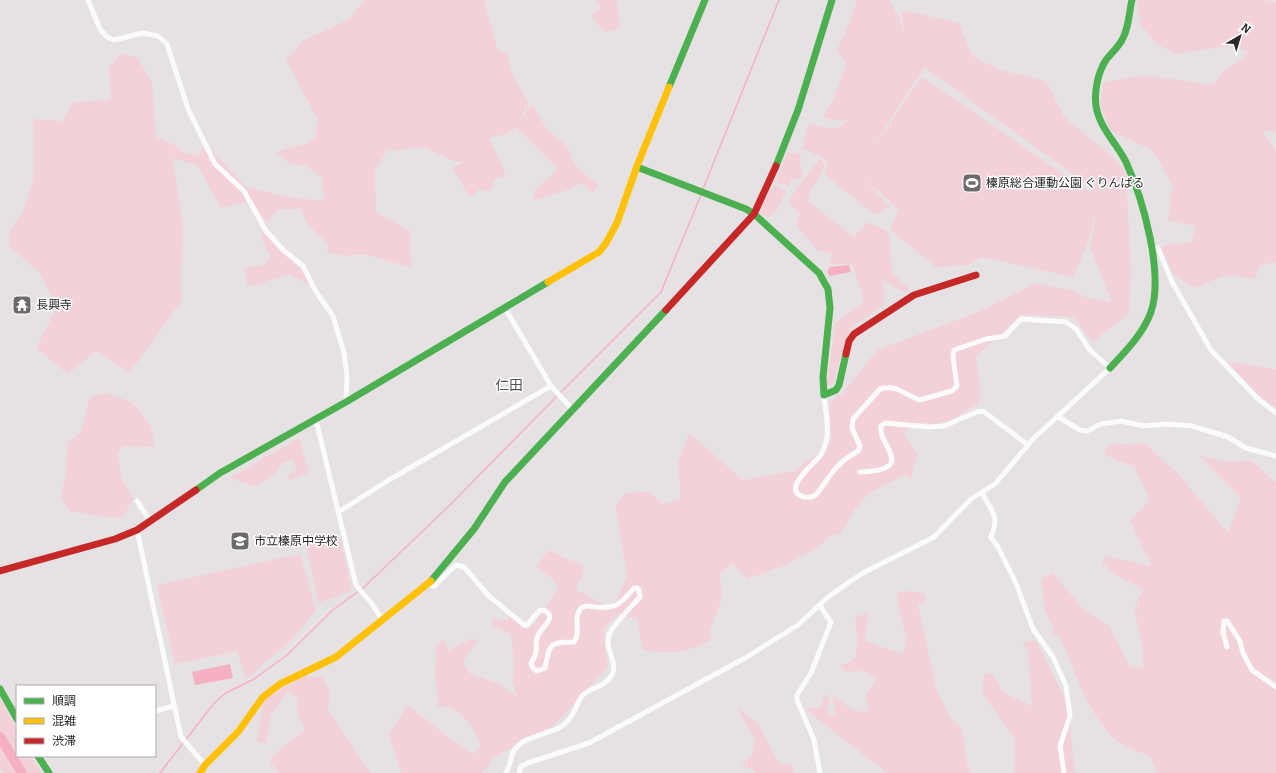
<svg xmlns="http://www.w3.org/2000/svg" width="1276" height="773" font-family="Bitter,'Noto Sans JP',serif">
  <style>
    .green { fill: #f3d1d9; fill-rule: evenodd }
    .water { fill: #f5b0c2 }
    .lines { fill: none; stroke-linecap: round; stroke-linejoin: round }
    .stream { stroke: #f5b0c2; stroke-width: 1.5 }
    .river { stroke: #f5b0c2; stroke-width: 10 }
    .street { stroke: #fbfbfb; stroke-width: 5 }
    .fast { stroke: #4caf50; stroke-width: 7 }
    .slow { stroke: #ffc107; stroke-width: 7 }
    .jam { stroke: #c62828; stroke-width: 7 }
    .labels { text-anchor: middle; stroke-width: 3; stroke-linejoin: round; paint-order: stroke }
    .poi-label { font-size: 12px; fill: #2a2828; stroke: #fff; text-anchor: start }
    .quarter-label { font-size: 14px; fill: #555151; stroke: #fff }
  </style>
  <rect width="100%" height="100%" fill="#e6e2e4"/>
  <g class="green">
    <path d="M365,0h119l13,49 12,7c-2,16 12,33 20,46l-11,21 14,-19 16,27 20,16 6,17 24,22 -6,7 -10,-10 -14,7 -33,10 -2,-8 25,-23 -42,-42 -9,7 -18,4 15,32 1,7 -11,2 -3,12 -12,-1 -10,7 -16,-29 11,-7h-10l-30,-14 -37,4 -12,20 1,41 34,19 1,36c-15,-2 -33,-11 -45,-12 -18,-1 -21,4 -40,-4l3,-6 -21,-20 -7,-16h-23l-10,13 -21,-20 -26,6 -23,-42 -25,-8 10,68 -2,66 1,8 -52,72 -34,-21 -28,23 -32,-26 21,-41 -18,-35 -31,-27 3,-17 11,-14 11,-31v-64l29,2 11,-19 38,-2 -2,-32 12,-15 17,5 14,24 4,55 17,7 11,9 14,3 7,-12 41,43 42,10 36,4 -2,-23 -16,-12 -17,-3 -13,-10 8,-4 26,-6 7,-10v-15l-31,-58 18,-20 44,-20z"/>
    <path d="M594,0h23l3,28 -15,4 -14,-16 10,-8z"/>
    <path d="M857,0h32l10,18 5,17 -2,-25 57,13 13,33 28,14 46,11 18,36 48,39 14,16 4,12 -3,10 4,75 -2,45 -37,28 -18,-25 -53,-2 -45,42 5,35 -3,11 -26,17 -15,4 -20,-1 -14,10 14,21 -6,25 -6,-4 -36,18 -14,16 -14,24 -11,3 -14,13 -33,17 -36,13 -14,-16 -13,11 2,24 -12,33 1,9c-28,14 -39,14 -69,10l-4,-30 -19,-7 -16,16 5,38 -54,58 -61,33 -11,15h-81l-12,-38 18,-30 44,34 23,15 7,-9c-9,-18 -19,-40 -43,-38l-3,-34 1,-28 9,-6 2,12 26,-13 4,4 -14,19 6,12 28,10 20,13 -5,-16 2,-13 -3,-33 -18,-8 -1,-8 15,3 3,-5 16,14 9,-7 23,-34 -5,-10 -17,-11 12,-18 14,7 20,7 2,7 -8,18 29,17 11,-5 11,-25 -11,-65 1,-8 8,-10 24,-1 14,12 18,-5 -3,-36 11,-30 54,47 51,-9 38,-28 -3,-41 14,-9 34,-43 104,-39 55,-28 37,8 15,7 24,4 -22,-55 7,-35 -12,38 -12,27 -91,-20 -14,8 -32,2 -46,-37 9,-21 -38,-32 29,29 -15,9 -50,-40 3,-15 -26,-12 6,-24 28,5 15,-10 -7,2 -21,-3 13,-24 10,-30 -9,-14 12,-26zM924,67l168,121 -2,4 -168,-115 -55,79z"/>
    <path d="M1138,0h128l10,3v131l-5,-4 -9,2 14,20v110l-16,3 -5,14 -29,-4 -32,13 -21,-14 -13,-28 31,-4 5,-16 -28,-5 4,-35 -18,-35 -43,-20 -11,-25 3,-23 40,-8 70,10 9,-12 26,-20 -13,-8 -58,9 -21,-10 -14,-18 -5,-19z"/>
    <path d="M787,152l14,3 -1,11 3,7 -2,6h-9l-3,7 -13,-4z"/>
    <path d="M820,159l5,5c-4,13 -16,25 -17,37l46,36 14,-15 21,10 3,41 18,16 -4,4 -24,-13 3,24 -35,24 -17,56 -6,1 8,-62 28,-21 -1,-9 -10,-29h-23l3,-10 -15,-4 -21,-25 4,-11 -11,-11 5,-11z"/>
    <path d="M774,185l12,6 -11,23 -6,3 -12,-5z"/>
    <path d="M261,230l42,41 6,14 -19,-11 -42,13 -4,-19 20,-3 7,-8 -9,-17z"/>
    <path d="M1228,362l48,7v40l-20,-16z"/>
    <path d="M105,393l27,9 19,24 4,21 -32,-1 -6,8 5,25 11,20 -10,18h-18l-35,-6 -9,-15 4,-17 3,-36 13,-12 9,-34z"/>
    <path d="M299,438l10,35 -20,7 -1,-5 9,-6 -4,-9 -10,3 -9,12 -19,11 -26,-8z"/>
    <path d="M1145,443l36,34 47,56 13,-35 -43,-43 27,7 27,-1 24,22v290h-119l-7,-17c-13,-5 -28,-10 -38,-20 -27,-27 -37,-67 -53,-101h-7l2,-8 -9,-16 -4,-32 11,-7 32,38 25,16 21,41 13,1 -1,-23 -8,-36 9,-20 -24,-12 -17,-14 3,-7 47,10 -22,-45 20,-21 -16,-33 -31,-13 6,-9z"/>
    <path d="M340,537l12,54 -34,12 -12,-59z"/>
    <path d="M299,554l2,2 15,55 -26,30 -44,38 -9,-28 -62,13 -18,-79z"/>
    <path d="M907,591l16,2 3,3 -1,4 -7,5 18,83 14,30 12,10 5,36 4,9h-84l-82,-64 17,-2 2,-14 6,7 -3,15h8l-2,-20 18,14 17,4 2,-5 -4,-4 1,-10 9,-15c-6,-9 -20,-8 -30,-7l-6,-6c4,-2 9,-3 12,-5 9,-8 4,-34 3,-44l13,-4 -3,28 38,13 4,-17 -7,-22 -4,-22z"/>
    <path d="M1036,640l32,65 7,68h-61l1,-34 -33,-46 3,-19h8l9,18 30,14 -4,-54 -6,-9z"/>
    <path d="M305,676l18,2 7,15 -2,18 30,45 14,17h-93l-9,-11 5,-8 31,-25 -8,-13 -1,-18 -10,-7 -16,24 -5,29 -9,-2 7,-43z"/>
    <path d="M0,697l17,33v26h14l10,17h-37l-4,-5z"/>
    <path d="M738,710h3l17,14 21,39 13,2 2,8h-39l-1,-3 -13,-4 11,-11 3,-17z"/>
  </g>
  <g class="water">
    <path d="M849,265l2,7 -21,4 -3,-4 3,-5z"/>
    <path d="M230,664l3,14 -38,7 -3,-13z"/>
  </g>
  <g class="lines">
    <g class="stream">
      <path d="M703,189l76,-189"/>
      <path d="M560,393l101,-101 40,-97"/>
      <path d="M362,589l88,-84 107,-109"/>
      <path d="M160,773l55,-71 11,-9 28,-14 32,-23 48,-47 25,-18"/>
    </g>
    <path class="river" d="M0,737l22,36"/>
    <g class="street">
      <path d="M88,0l12,29 7,8 7,3 29,-7 15,3 9,8 21,65 27,55 29,27 22,40 17,19 20,16 12,24 18,26 11,37 3,23 -1,26"/>
      <path d="M1150,249l8,-1 14,34 39,68 46,48 19,15"/>
      <path d="M505,308l46,78 21,23"/>
      <path d="M1057,416l23,14 7,1 14,-7 20,-3 23,5 23,-2 25,2 36,11 18,11 30,8"/>
      <path d="M316,420l40,165 16,19 11,17"/>
      <path d="M860,472c59,-2 17,-27 21,-46l4,-3 44,4 15,-1 33,-14 6,-1 45,34"/>
      <path d="M982,493c10,19 18,23 9,44l7,10 18,36 17,46 20,28 13,29 4,30 -10,30 4,27"/>
      <path d="M137,501l13,20"/>
      <path d="M340,511l49,-31 162,-94"/>
      <path d="M137,530l44,207 24,28"/>
      <path d="M428,585l6,1 22,-21 8,2 25,29 35,29h3l13,-15 6,1 4,5c-1,9 -11,13 -13,22 -3,11 3,12 -6,25l2,5 4,3 8,-3c5,-25 4,-26 29,-26 8,-12 -2,-23 7,-34 5,-3 9,-2 15,-1 20,2 25,-3 38,-19h3l2,2 1,7c-7,8 -28,29 -31,38 -6,16 14,30 -1,45 -7,8 -19,8 -26,16 -7,10 -8,22 -20,30 -14,9 -35,9 -46,22 -6,5 -5,18 -10,25"/>
      <path d="M820,606l11,16 -20,51 -14,22v5l17,40 6,33"/>
      <path d="M1227,647l-4,-15 1,-11h3l13,20 3,12 9,17 24,17"/>
      <path d="M155,711l19,-5"/>
      <path d="M519,773l2,-7 7,-3 61,-20 156,-85 53,-33 30,-28 33,-23 73,-37 37,-38 24,-15 38,-45 77,-71 -20,-18 -14,-21 -10,-7 -45,-3 -16,17 -19,3 -32,11 -1,7 4,29 -5,5 -32,9c-15,-5 -23,-16 -40,-11l-27,30 -1,9 8,18 -2,5c-23,13 -27,24 -42,44 -4,2 -7,3 -12,2 -24,-7 10,-33 16,-41 2,-3 5,-9 6,-14 4,-11 -1,-34 -2,-47"/>
    </g>
    <g class="fast">
      <path d="M669,87l36,-87"/>
      <path d="M776,166l22,-56 34,-110"/>
      <path d="M637,167l109,42 8,5 65,59 9,16 2,19 -7,69 1,18 12,-5 3,-5 7,-31"/>
      <path d="M1110,368c15,-16 33,-34 41,-56 13,-39 -8,-113 -25,-150 -9,-18 -27,-35 -30,-56 -2,-15 2,-34 10,-46 6,-8 13,-13 17,-22 6,-11 6,-26 9,-38"/>
      <path d="M196,490l24,-17 126,-71 202,-120"/>
      <path d="M431,581l43,-52 31,-47 161,-172"/>
      <path d="M0,689l17,30"/>
      <path d="M38,756l11,17"/>
    </g>
    <g class="slow">
      <path d="M548,282l51,-30 7,-9 11,-20 20,-57 32,-79"/>
      <path d="M200,773l5,-8 33,-33 25,-35 17,-13 56,-27 95,-76"/>
    </g>
    <g class="jam">
      <path d="M666,310l88,-96 22,-48"/>
      <path d="M846,354l3,-13 5,-7 60,-39 62,-20"/>
      <path d="M0,571l115,-32 22,-9 59,-40"/>
    </g>
  </g>
  <defs>
    <g id="stadium-square" transform="scale(1)"><rect x="-9" y="-9" width="18" height="18" rx="4" fill="#6c696a" stroke="#fff"/><path d="M0-5a6.5 5 0 1 0 0 10a6.5 5 0 1 0 0-10ZM-3.5-1.8h7v3.6h-7Z" fill="#fff"/></g>
    <g id="temple-square" transform="scale(1)"><rect x="-9" y="-9" width="18" height="18" rx="4" fill="#6c696a" stroke="#fff"/><path d="M0-6L5-2H3V0L6.5 2.5H4V6H1.5V3h-3V6H-4V2.5H-6.5L-3 0V-2H-5Z" fill="#fff"/></g>
    <g id="school-square" transform="scale(1)"><rect x="-9" y="-9" width="18" height="18" rx="4" fill="#6c696a" stroke="#fff"/><path d="M0-5L7-2L0 1L-7-2ZM-4 1L0 2.5L4 1V4Q0 6-4 4Z" fill="#fff"/></g>
  </defs>
  <g fill-rule="evenodd">
    <use href="#stadium-square" x="972" y="183"/>
    <use href="#temple-square" x="22" y="305"/>
    <use href="#school-square" x="240" y="541"/>
  </g>
  <g class="labels">
    <g class="poi-label">
      <text x="986" y="187">榛原総合運動公園 ぐりんぱる</text>
      <text x="36" y="309">長興寺</text>
      <text x="254" y="545">市立榛原中学校</text>
    </g>
    <g class="quarter-label">
      <text x="509" y="390">仁田</text>
    </g>
  </g>
  <rect x="16" y="685" width="140" height="72" fill="#ffffff" stroke="#aaa9a9"/>
  <rect x="24" y="698" width="20" height="6" fill="#4caf50" stroke="#aaa9a9"/>
  <text x="52" y="705" font-size="12" fill="#2a2828">順調</text>
  <rect x="24" y="718" width="20" height="6" fill="#ffc107" stroke="#aaa9a9"/>
  <text x="52" y="725" font-size="12" fill="#2a2828">混雑</text>
  <rect x="24" y="738" width="20" height="6" fill="#c62828" stroke="#aaa9a9"/>
  <text x="52" y="745" font-size="12" fill="#2a2828">渋滞</text>
  <g transform="translate(1240 36) rotate(38)" stroke="#ffffff" stroke-width="3" paint-order="stroke">
  <path d="M0-3L7 15L0 10L-7 15Z" fill="#2a2828"/>
  <text y="-6" font-size="11" font-weight="bold" text-anchor="middle" fill="#2a2828">N</text>
  </g>
</svg>
